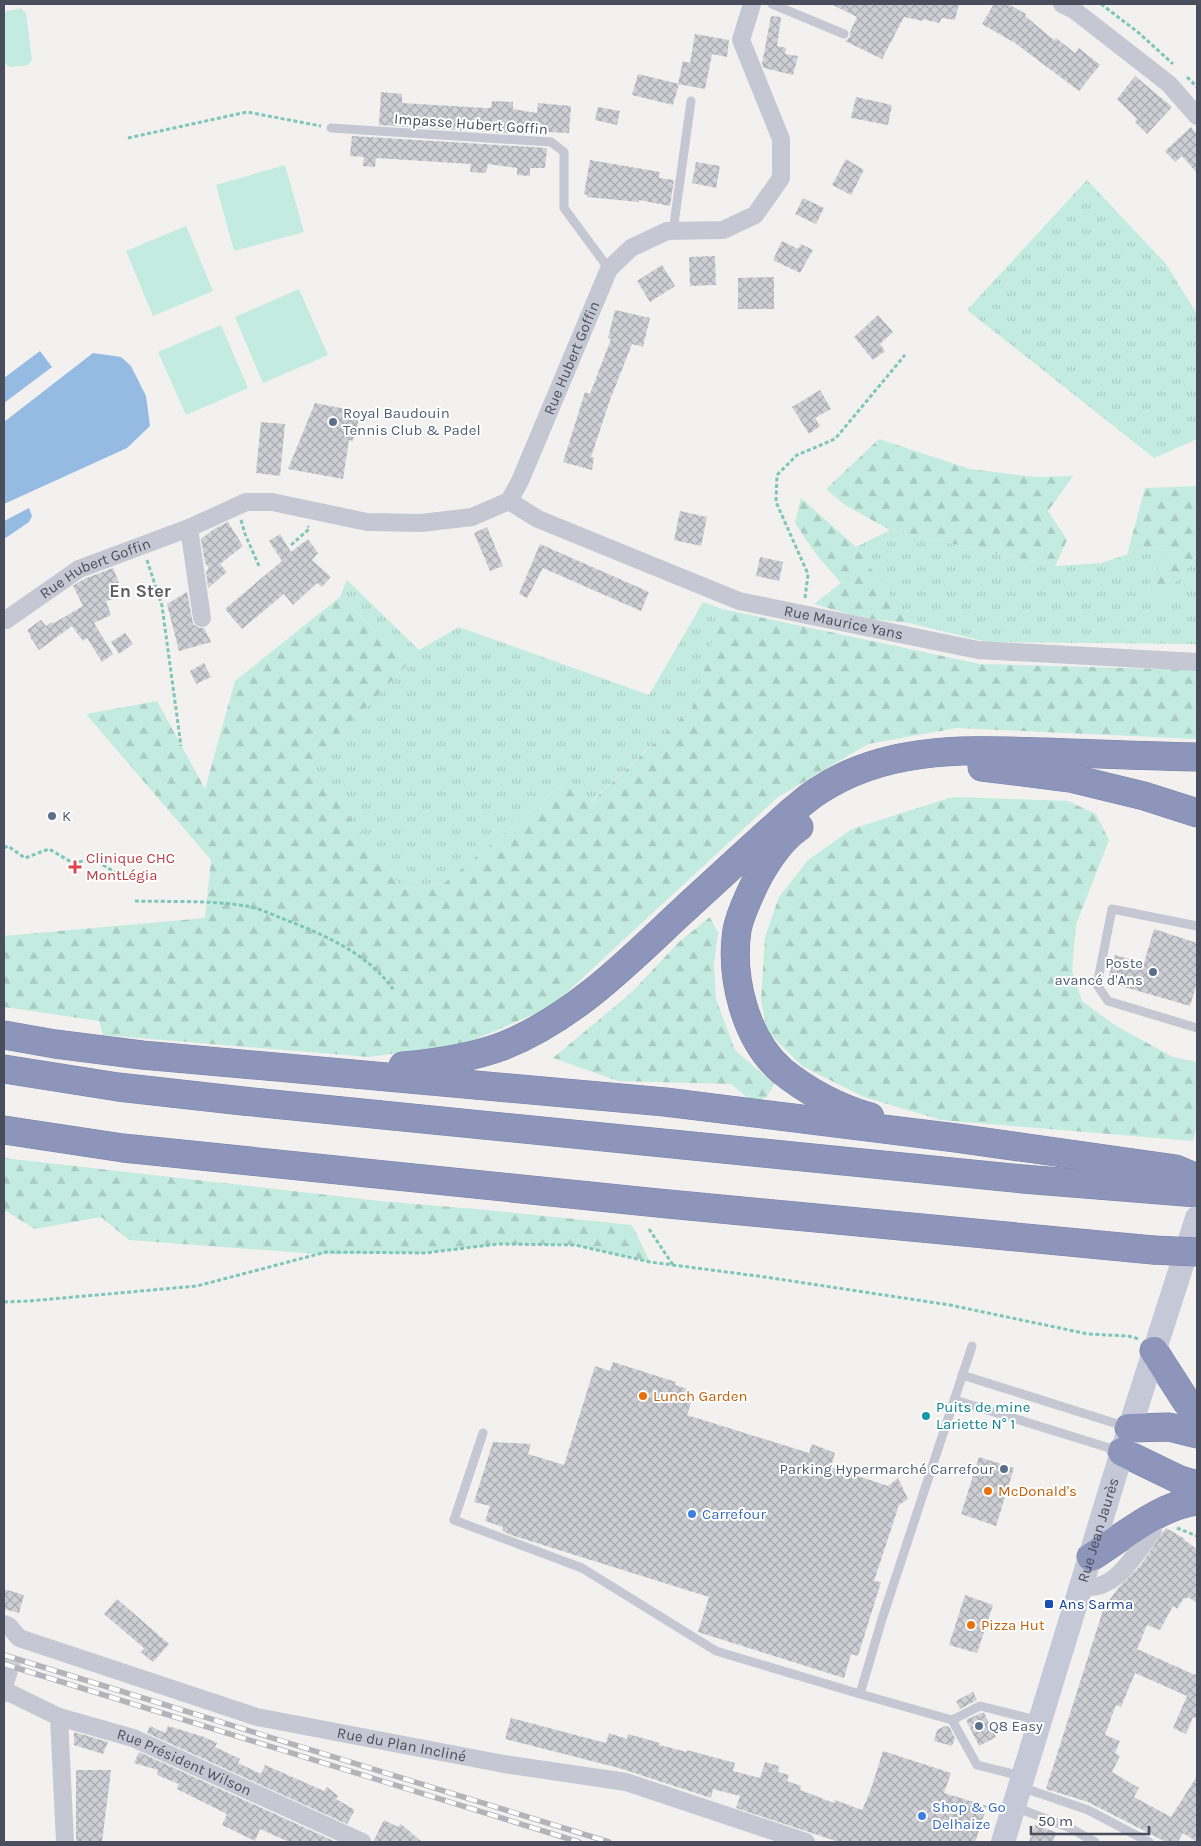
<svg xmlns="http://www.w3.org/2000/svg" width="1201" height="1846" font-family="Karla,sans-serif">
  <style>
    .grass { fill: url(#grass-tufts) }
    .forest { fill: url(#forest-firs) }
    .pitch { fill: #c4ebdf }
    .water { fill: #95bbe3 }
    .building { fill: url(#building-cross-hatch) }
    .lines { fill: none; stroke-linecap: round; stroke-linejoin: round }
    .street-tunnel { stroke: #d0d0d2; stroke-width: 18; stroke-dasharray: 18 9; stroke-linecap: butt }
    .highway-casing { stroke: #7980a5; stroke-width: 29 }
    .path { stroke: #7fc6b9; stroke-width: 3; stroke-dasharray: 4 2.5; stroke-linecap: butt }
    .lane { stroke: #c5c8d3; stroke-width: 9 }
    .street { stroke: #c5c8d3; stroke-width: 18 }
    .secondary { stroke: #c5c8d7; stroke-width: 24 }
    .highway { stroke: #8d95ba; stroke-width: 28 }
    .rail-casing { stroke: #b3b4ba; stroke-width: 5.5 }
    .rail { stroke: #fff; stroke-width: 4; stroke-dasharray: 11; stroke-linecap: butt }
    .highway-bridge-casing { stroke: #7980a5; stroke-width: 29; stroke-linecap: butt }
    .highway-bridge { stroke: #8d95ba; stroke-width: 28 }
    .service-dot { fill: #5c6f8a; stroke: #fff; stroke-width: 2 }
    .health-dot { fill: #e0444e; stroke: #fff; stroke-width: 2 }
    .food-dot { fill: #e8710a; stroke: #fff; stroke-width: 2 }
    .culture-dot { fill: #0f9aa8; stroke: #fff; stroke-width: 2 }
    .shop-dot { fill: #3f7fe0; stroke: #fff; stroke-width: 2 }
    .transit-dot { fill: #1a4fb4; stroke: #fff; stroke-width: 2 }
    .labels { text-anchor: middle; stroke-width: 4; stroke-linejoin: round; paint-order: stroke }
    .street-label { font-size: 15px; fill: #4a4e5c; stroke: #fff }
    .service-label { font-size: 15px; fill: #4e5e75; stroke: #fff; text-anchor: start }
    .health-label { font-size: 15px; fill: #be3a42; stroke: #fff; text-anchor: start }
    .food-label { font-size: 15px; fill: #c56008; stroke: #fff; text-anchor: start }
    .culture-label { font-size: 15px; fill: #0d838f; stroke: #fff; text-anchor: start }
    .shop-label { font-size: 15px; fill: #366cbe; stroke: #fff; text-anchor: start }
    .transit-label { font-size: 15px; fill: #164399; stroke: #fff; text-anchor: start }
    .quarter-label { font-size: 18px; font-weight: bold; fill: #5d5e64; stroke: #fff }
  </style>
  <defs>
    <pattern id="grass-tufts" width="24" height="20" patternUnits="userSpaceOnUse" patternTransform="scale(1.25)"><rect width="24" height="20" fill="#c4ebdf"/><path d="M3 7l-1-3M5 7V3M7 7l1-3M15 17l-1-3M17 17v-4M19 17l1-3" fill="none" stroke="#aacbc2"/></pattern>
    <pattern id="forest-firs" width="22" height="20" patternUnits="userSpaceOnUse" patternTransform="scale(1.25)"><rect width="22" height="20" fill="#c4ebdf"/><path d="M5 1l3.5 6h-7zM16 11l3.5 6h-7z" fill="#aacbc2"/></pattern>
    <pattern id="building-cross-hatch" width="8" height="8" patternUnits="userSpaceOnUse" patternTransform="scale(1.25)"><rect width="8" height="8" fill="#cecfd4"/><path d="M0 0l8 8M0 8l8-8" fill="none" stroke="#a9aaaf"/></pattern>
  </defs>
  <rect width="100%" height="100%" fill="#f2f1f0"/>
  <g class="grass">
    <path d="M1087,180l79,84 31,50v125l-43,19 -187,-148z"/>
    <path d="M890,530l165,36 46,-3 46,-15 23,2 -22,35 7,22 42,-52v89l-210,-2 -78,-19 -53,-76z"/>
    <path d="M347,580l72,70 40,-23 190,68 54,-93 19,7 -30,99 -103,95 -20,-24 -126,105 -41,5 -91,-126 98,-100 -69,-66z"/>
  </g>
  <g class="forest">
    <path d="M879,439l91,30 65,8 38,-1 -25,35 19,29 -12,26 -165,-36 -45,-25 -19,-16z"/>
    <path d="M1197,486v69l-42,52 -7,-22 22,-35 -23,-2 -20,7 18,-67z"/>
    <path d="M801,498l55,49 53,76 -47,-5 -48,-14 27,-21 -26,-30 -20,-30z"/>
    <path d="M340,597l69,66 -98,100 91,126 41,-5 126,-105 21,24 102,-95 30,-99 258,55 217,6v69l-240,-11 -89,16 -90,53 -227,210 -87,37 -95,13 -266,-22 -4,-14 -95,-14v-71l201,-18 6,-58 -125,-146 71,-13 48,88 30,-108z"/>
    <path d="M959,797l109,4 28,13 13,26 -33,85 -4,46 10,30 34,25 57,31 24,5v62l-4,17 -252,-21 -77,-23 -62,-31 -35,-35 -6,-31 4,-63 14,-40 29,-37 44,-31 97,-31z"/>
    <path d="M710,917l8,16 -4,31 2,35 19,51 39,34 -7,13 -14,5 -22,-18 -113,-3 -65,-23 78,-65 48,-51z"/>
    <path d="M4,1158l376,43 107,9 145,15 18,37 -75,-17 -77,-1 -73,9 -107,1 -189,-14 -28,-23 -66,12 -31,-19z"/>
  </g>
  <g class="pitch">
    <path d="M21,8l5,5 6,47 -4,5 -18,2 -6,-4v-51z"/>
    <path d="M285,165l19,67 -70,19 -18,-66z"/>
    <path d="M186,226l27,65 -60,25 -27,-65z"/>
    <path d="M299,289l29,66 -65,28 -28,-66z"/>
    <path d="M221,325l27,63 -62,27 -28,-63z"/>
  </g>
  <g class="water">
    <path d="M40,351l12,16 -48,36v-25z"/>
    <path d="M93,353l28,4 10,9 15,30 4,30 -23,22 -123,56v-82z"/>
    <path d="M29,508l3,8 -3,6 -25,17v-18z"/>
  </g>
  <g class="building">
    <path d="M831,4h128l-4,16 -13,-2 -3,5 -16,-4v2l-19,-4 -22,42 -37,-18 5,-4v-5l7,-15z"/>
    <path d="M994,4h14l18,10 -1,2 29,24 2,-2 19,15 4,-5 21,17 -21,26 -64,-48 -33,-19z"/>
    <path d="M771,16l10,1 -4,29 9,2 -1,6 13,2 -5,19 -29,-7 -2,-4z"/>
    <path d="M695,34l34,6 -2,17 -15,-3 -7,35 -27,-5 5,-23 7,2z"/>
    <path d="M638,74l41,10 -6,21 -41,-10z"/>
    <path d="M1135,76l37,31 -25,27 -12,-12 2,-3 -20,-20z"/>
    <path d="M381,92l21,2v9l83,5h6l1,-7 21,1v7l24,4 1,-10 33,3 -2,27 -21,-1v4l-169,-11z"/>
    <path d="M856,97l36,8 -4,20 -37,-7z"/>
    <path d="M598,107l22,4 -3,14 -22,-5z"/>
    <path d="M1191,127l6,7v39l-15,-17 -7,6 -10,-11z"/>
    <path d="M352,136l195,12 -2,20h-15v8l-13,-1v-7l-29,-4 -2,9 -16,-1 1,-8 -95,-6 -1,9 -12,-1 1,-9 -14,-1z"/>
    <path d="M846,159l18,11 -13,25 -19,-10z"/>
    <path d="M590,160l70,12 -1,6 15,2 -4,26 -31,-6v2l-52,-5v-2l-3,-1z"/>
    <path d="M696,162l24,4 -4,22 -24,-5z"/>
    <path d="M803,198l21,10 -8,16 -21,-10z"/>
    <path d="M782,241l16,8 3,-5 12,6 -13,23 -27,-13z"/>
    <path d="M715,256l1,29 -26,1 -1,-29z"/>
    <path d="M662,265l13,21 -25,16 -13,-21z"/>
    <path d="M774,277v32h-36v-31z"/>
    <path d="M615,310l35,8 -7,29 -11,-3 -22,56 -19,57 3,1 -2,12 -29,-8 22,-70 5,2 21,-55 -3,-1z"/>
    <path d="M878,315l15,17 -13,12 5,7 -12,9 -19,-23z"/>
    <path d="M820,390l11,19 -16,9 5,8 -11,8 -17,-27z"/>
    <path d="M315,403l46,9 -8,29 -4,-1 -6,39 -55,-10z"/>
    <path d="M261,422l24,2 -5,52 -24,-3z"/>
    <path d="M680,511l27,6 -6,29 -27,-6z"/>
    <path d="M228,522l15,24 -23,18 7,8 -19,16 -2,-17 3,-3 -4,-5 -4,-24 13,-10z"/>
    <path d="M487,527l16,39 -13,5 -16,-38z"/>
    <path d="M280,534l11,18 17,-13 10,14 -6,7 19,17 -9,10 -5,-4 -24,22 -9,-11 -42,35 -17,-20 57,-48 -13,-20z"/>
    <path d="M540,544l109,48 -8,19 -98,-43 -16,30 -8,-4z"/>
    <path d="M760,557l23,5 -4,19 -23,-5z"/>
    <path d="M113,568l11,28 -18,5 5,14 -17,8 19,31 -11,8 -15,-24 -4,3 -11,-15 -33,24 -9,-13 1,-1 -4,-6 14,-10 5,6 5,-4 1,2 31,-18 -10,-20 11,-7z"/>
    <path d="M187,592l6,32 6,4h5l7,14 -32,9 -12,-47z"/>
    <path d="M125,633l8,11 -14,10 -8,-12z"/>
    <path d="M204,663l7,14 -15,7 -6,-13z"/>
    <path d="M1154,929l43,14v40l-7,23 -83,-24 8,-27 29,8z"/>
    <path d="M613,1362l63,20 -1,3 16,5 -2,6 4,1 -6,18 122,38 3,-9 23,9 -4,14 57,19 10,-8 10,21 -9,6 -25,76 7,1 -23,74 -7,-2 -7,24 -146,-46 11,-35 -198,-62 -9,-4 1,-4 -18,-6 5,-15 -16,-4 19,-60 38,2 -3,10 36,11 31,-99 15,5z"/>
    <path d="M979,1457l35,11 -18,58 -35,-12z"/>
    <path d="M1166,1528l19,11 -1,1 13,9v54l-9,-6 -2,2 -2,-1 -7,11 -4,-3 -13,24 -13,-5 -10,24 58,26 2,-4v48l-4,-2 -7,17 -13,-6 14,-32 -52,-23 -14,34 -5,-2 -2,5 -9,25 15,6 -5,12 5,3 -8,16 27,16 -5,9 37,20 26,-41v66l-14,-9 -5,9h-12l-78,-40 -42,-13 58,-182 15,-20 21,-21z"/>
    <path d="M4,1589l20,6 -5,18 -15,-4z"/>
    <path d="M965,1595l28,10 -16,48 -28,-8z"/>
    <path d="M117,1599l52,45 -16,18 -12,-10 3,-4 -40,-34z"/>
    <path d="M973,1692l4,8 -17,9 -4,-8z"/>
    <path d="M981,1713h3l12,24 -17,9 -13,-26z"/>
    <path d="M511,1718l95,25 3,-10 18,6 1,-5 32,9 -1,2 28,7v-2l48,13 -2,8 27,7 5,-16 14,4 -1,6 11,3 -2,6 14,5 -1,4 34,13 1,-3 27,10 8,-18 13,-41 68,22 -7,20 43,13 -12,36h-136l-103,-34 4,-12 -27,-7 -2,9 -92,-30 -114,-29z"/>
    <path d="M150,1726l15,7 3,-7 36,11 13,6 -2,4 25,12 -2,4 23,11 4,-9 59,26 3,-4 11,9 -2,3 19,11 -8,14 -200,-91z"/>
    <path d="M945,1726l4,1 6,11 -3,8 -18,-5 3,-11z"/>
    <path d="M74,1732l34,10 -5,12 -29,-9z"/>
    <path d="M139,1752l197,90h-47l-29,-13 -5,12 -33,-16 5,-11 -50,-25 2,-5 -22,-9 1,-5 -24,-7z"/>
    <path d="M76,1770h35l-9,72h-26z"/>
    <path d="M384,1820l14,7 3,-3 21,18h-49z"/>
    <path d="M1035,1825l21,7 -3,10h-24z"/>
  </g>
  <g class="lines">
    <path class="street-tunnel" d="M8,1674l7,-23"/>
    <g class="highway-casing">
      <g id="highway">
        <path d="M982,767l88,11 74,18 53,17"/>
        <path d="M799,827c-21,14 -39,44 -49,67 -5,11 -11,25 -13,36 -7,47 8,109 45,141 25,20 57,37 88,46"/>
        <path d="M4,1035l51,9 87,11 523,47 291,36 220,31 21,9"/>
        <path d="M403,1066c33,-3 68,-8 100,-20 68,-27 121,-80 173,-129 38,-35 76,-70 115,-105 9,-7 17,-15 27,-21 69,-46 149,-41 228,-39 50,2 101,4 151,5"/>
        <path d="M4,1069l114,18 125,14 780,78 174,14"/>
        <path d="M4,1130l119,18 535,55 495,47"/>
        <path d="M1154,1351l32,50 11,14"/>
        <path d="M1129,1428l40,-1 28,7"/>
        <path d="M1122,1452l58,28 17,5"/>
        <path d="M1091,1557c32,-20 69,-52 106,-56"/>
      </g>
    </g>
    <g class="path">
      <path d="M1101,4l38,29 34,31"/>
      <path d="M1187,77l10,10"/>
      <path d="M128,138l119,-26 74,14"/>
      <path d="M241,520l4,14 14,32"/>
      <path d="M291,545l18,-16 -1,-3"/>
      <path d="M147,560l15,46 19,140"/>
      <path d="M805,598l3,-24 -32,-72 1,-27 20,-20 38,-16 70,-84"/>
      <path d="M4,848l4,-2 17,12 24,-9 24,14 20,-4 25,15"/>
      <path d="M135,901c36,1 75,-1 111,5 13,2 27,9 40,14 39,15 82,34 107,69"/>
      <path d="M649,1229l24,36"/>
      <path d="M4,1302l25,-1 168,-15 129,-34 99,1 73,-9 77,1 75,17 115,15 185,28 138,29 40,2 11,3"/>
      <path d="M1177,1528l20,8"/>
    </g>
    <g class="lane">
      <path d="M772,4l72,30"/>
      <path d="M331,128l220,14 13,10v56l45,61"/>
      <path d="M673,231l18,-130"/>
      <path d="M1197,926l-85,-17 -15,76 11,16 89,27"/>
      <path d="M962,1375l165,52"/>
      <path d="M955,1400l164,51"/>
      <path d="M483,1433l-29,87 128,48 134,83 144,43 92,26 28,-14 60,15"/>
      <path d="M860,1694l22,-75 90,-273"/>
      <path d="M952,1720l25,45 44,11"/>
      <path d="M1021,1787l67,23 61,32"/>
      <path d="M1015,1807l55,21 25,14"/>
    </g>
    <g class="street">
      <path d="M1062,4l12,6 95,74 28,32"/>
      <path id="s1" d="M509,501l29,18 201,82 239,49 219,12"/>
      <path d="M189,528l13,90"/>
      <path id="s2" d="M6,620l73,-51 110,-41 57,-26h26l95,20 54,1 51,-6 37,-16 11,-20 89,-212 22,-21 36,-17 56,-1 32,-15 26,-37v-39l-40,-99 11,-36"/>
      <path d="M1082,1586c33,8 54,-34 71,-55"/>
      <path id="s3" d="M4,1624l5,2 10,12 238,79 247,47 122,18 180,60"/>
      <path d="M4,1686l4,-12"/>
      <path id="s4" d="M4,1692l8,2 47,23 74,21 229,104"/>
      <path d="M59,1717l6,125"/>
    </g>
    <path class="secondary" id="s5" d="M1003,1842l119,-390 75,-234"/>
    <use href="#highway" class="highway"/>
    <g class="rail-casing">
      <g id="rail">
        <path d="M4,1655l605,187"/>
        <path d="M4,1664l575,178"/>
      </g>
    </g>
    <use href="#rail" class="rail"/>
    <g class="highway-bridge-casing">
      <path id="highway-bridge" d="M1153,1250l44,2"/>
    </g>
    <use href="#highway-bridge" class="highway-bridge"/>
  </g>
  <g class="service-dot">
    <circle cx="333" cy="422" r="5"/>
    <circle cx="52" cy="816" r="5"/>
    <circle cx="1153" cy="972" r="5"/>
    <circle cx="1004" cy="1469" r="5"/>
    <circle cx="979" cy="1726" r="5"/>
  </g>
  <path class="health-dot" d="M72.5 859.5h5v5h5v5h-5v5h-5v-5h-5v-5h5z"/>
  <g class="food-dot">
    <circle cx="643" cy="1396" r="5"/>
    <circle cx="988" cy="1491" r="5"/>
    <circle cx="971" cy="1625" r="5"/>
  </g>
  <circle class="culture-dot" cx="926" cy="1416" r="5"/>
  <g class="shop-dot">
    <circle cx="692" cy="1514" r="5"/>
    <circle cx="922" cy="1816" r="5"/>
  </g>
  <rect class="transit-dot" x="1044" y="1599" width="10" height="10" rx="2.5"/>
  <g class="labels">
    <g class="street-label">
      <text transform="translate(471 124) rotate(4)" y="5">Impasse Hubert Goffin</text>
      <text dy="5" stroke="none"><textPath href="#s2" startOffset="694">Rue Hubert Goffin</textPath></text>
      <text dy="5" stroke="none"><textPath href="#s2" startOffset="104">Rue Hubert Goffin</textPath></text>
      <text dy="5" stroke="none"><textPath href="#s1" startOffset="358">Rue Maurice Yans</textPath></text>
      <text dy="5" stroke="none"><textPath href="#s5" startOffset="326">Rue Jean Jaurès</textPath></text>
      <text dy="5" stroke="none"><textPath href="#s3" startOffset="419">Rue du Plan Incliné</textPath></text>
      <text dy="5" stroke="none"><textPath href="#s4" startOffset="194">Rue Président Wilson</textPath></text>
    </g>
    <g class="service-label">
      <text x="343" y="418">Royal Baudouin<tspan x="343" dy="17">Tennis Club &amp; Padel</tspan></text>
      <text x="62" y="821">K</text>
      <text x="1143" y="968" text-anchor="end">Poste<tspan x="1143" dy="17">avancé d'Ans</tspan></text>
      <text x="994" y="1474" text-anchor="end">Parking Hypermarché Carrefour</text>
      <text x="989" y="1731">Q8 Easy</text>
    </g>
    <g class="health-label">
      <text x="86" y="863">Clinique CHC<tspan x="86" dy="17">MontLégia</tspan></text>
    </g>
    <g class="food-label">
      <text x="653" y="1401">Lunch Garden</text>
      <text x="998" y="1496">McDonald's</text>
      <text x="981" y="1630">Pizza Hut</text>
    </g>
    <g class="culture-label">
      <text x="936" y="1412">Puits de mine<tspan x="936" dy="17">Lariette N° 1</tspan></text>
    </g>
    <g class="shop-label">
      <text x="702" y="1519">Carrefour</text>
      <text x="932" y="1812">Shop &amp; Go<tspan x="932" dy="17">Delhaize</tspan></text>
    </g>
    <g class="transit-label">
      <text x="1059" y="1609">Ans Sarma</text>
    </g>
    <g class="quarter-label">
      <text x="140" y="597">En Ster</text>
    </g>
  </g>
  <rect width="1201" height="1846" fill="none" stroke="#4a4e5c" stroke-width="10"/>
  <path d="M1031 1826v8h118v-8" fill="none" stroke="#4a4e5c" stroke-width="2.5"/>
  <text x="1038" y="1826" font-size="15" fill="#4a4e5c" stroke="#ffffff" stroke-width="4" paint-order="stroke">50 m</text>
</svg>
